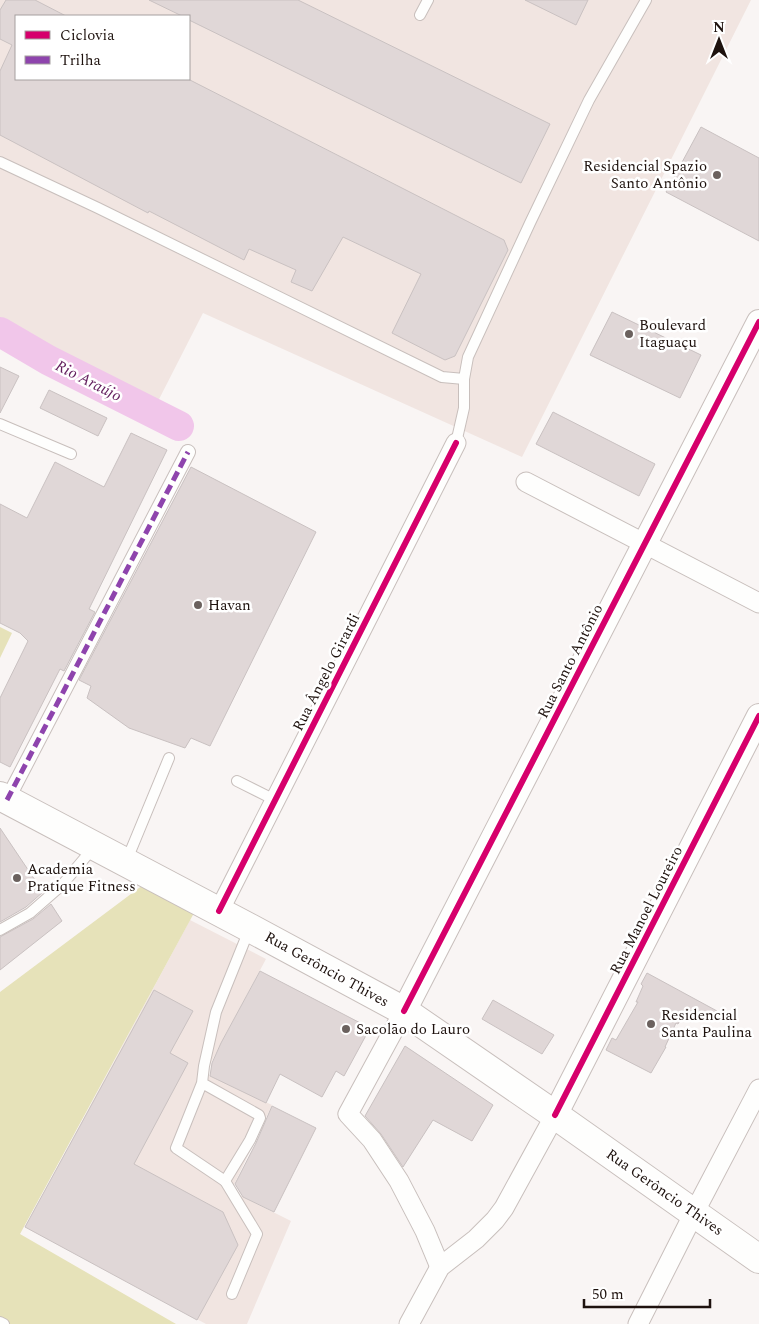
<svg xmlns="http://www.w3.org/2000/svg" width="759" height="1324" font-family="Spectral,serif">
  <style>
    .built { fill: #f1e5e1; fill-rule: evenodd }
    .green { fill: #e6e2b9 }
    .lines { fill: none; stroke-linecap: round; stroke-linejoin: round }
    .river { stroke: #f1c6ea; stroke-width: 30 }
    .building { fill: #e0d7d7; stroke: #c9c1c1 }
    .service-casing { stroke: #c8bfbc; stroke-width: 12 }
    .pedestrian-casing { stroke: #c8bfbc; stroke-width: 16 }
    .minor-casing { stroke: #c8bfbc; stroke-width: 21 }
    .tertiary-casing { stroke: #c8bfbc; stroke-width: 26 }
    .secondary-casing { stroke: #c8bfbc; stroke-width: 30 }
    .service { stroke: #fefefd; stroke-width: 10 }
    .pedestrian { stroke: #fefefd; stroke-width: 14 }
    .minor { stroke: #fefefd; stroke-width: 19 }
    .tertiary { stroke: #fefefd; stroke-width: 24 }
    .secondary { stroke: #fefefd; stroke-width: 28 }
    .quiet { stroke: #8e44ad; stroke-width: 5; stroke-dasharray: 10 5; stroke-linecap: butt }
    .cycleway-casing { stroke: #fff; stroke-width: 9 }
    .cycleway { stroke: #d6006c; stroke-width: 6 }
    .poi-dot { fill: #6b615e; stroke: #fff; stroke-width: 2 }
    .labels { text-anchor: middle; stroke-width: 5; stroke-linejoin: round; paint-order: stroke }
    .poi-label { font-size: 15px; fill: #1e120e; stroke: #fff; text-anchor: start }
    .street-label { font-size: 15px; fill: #1e120e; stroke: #fff }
    .water-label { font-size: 16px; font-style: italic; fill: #621d5d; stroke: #fff }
  </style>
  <rect width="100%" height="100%" fill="#f9f5f4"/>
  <g class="built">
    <path d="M0,0h751l-229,457 -319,-144 -50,98 -153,-72zM16,16h173v63h-173z"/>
    <path d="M190,920l76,39 -60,113v2l66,31 -41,86 60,30 -44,103h-41l-181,-97z"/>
  </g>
  <g class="green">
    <path d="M0,627l12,6 -12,25z"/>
    <path d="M143,885l51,28 -174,321 156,90h-176v-332z"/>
  </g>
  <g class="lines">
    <path class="river" d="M0,332l48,28 131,66"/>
  </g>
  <g class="building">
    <path d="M6,0h29l31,16h-50v63h172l316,161 4,10 -53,106 -10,4 -53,-27 29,-59 -78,-37 -31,54 -21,-9 5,-12 -47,-21 -5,11 -95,-49 -1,2 -148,-78v-64l12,-26 -12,-6v-29z"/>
    <path d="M149,0h149l252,124 -29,59 -332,-163v-4h-7z"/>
    <path d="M525,0h63l-12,25z"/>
    <path d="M701,127l58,31v83l-93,-49z"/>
    <path d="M612,312l89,43 -21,43 -90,-43z"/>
    <path d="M0,367l19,9 -19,37z"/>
    <path d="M49,390l58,28 -9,18 -58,-28z"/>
    <path d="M553,412l102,52 -16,32 -103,-52z"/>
    <path d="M131,433l36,17 -78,159 6,3 -31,59 -4,-2 -50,98 -10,-5v-64l28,-57 -8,-8 -20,-10v-119l27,14 28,-56 49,25z"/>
    <path d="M191,467l125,65 -106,214 -19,-8 -6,10 -56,-20 -42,-30 4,-12 -12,-6z"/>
    <path d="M0,828l43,64 -17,15 -26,15z"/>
    <path d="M51,904l11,17 -62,49v-33l33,-18z"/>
    <path d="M260,971l110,57 -26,48 -8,-5 -14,26 -42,-23 -14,29 -56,-27 2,-13 9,-20z"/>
    <path d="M647,973l70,38 -6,11 -24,-13 -9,15 -2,-1 -11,24h1l-15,26 -45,-23 6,-12 4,2 22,-38h-2l7,-16 -2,-2z"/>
    <path d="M154,990l39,21 -23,42 18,10 -54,101 89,48 15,33 -41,75 -172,-93z"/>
    <path d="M493,1000l61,35 -12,19 -60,-35z"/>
    <path d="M405,1046l88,59 -21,36 -39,-21 -30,47 -22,-33 -16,-18z"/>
    <path d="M272,1106l44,22 -42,84 -31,-15 -8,-13 21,-41z"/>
  </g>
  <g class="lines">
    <g class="service-casing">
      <g id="service">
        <path d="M420,15l8,-15"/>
        <path d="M0,162l98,46 344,169 22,2 4,-22 62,-134 59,-123 57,-100"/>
        <path d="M0,424l71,30"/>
        <path d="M456,443l8,-35v-29"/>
        <path d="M237,781l38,19"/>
        <path d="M126,862l43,-104"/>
        <path d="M0,930l30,-17 32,-28 32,-38"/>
        <path d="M202,1083l57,32 1,3 -10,22 -25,41 -49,-33 26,-65 2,-17 12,-54 33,-82"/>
        <path d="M225,1181l32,53 -25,60"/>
        <path d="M0,1322l4,2"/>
      </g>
    </g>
    <g class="pedestrian-casing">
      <path id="pedestrian" d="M7,800l181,-348"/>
    </g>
    <g class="minor-casing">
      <g id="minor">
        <path d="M526,482l233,121"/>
        <path d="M219,911l237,-468"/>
        <path d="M404,1011l-56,103 24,26 27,41 26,50 15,36"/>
        <path d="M409,1324l31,-57 36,-28 19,-19 9,-12 51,-93"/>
        <path d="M638,1324l56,-111 65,-124"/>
      </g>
    </g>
    <g class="tertiary-casing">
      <g id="tertiary">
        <path d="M404,1011l355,-689"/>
        <path d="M555,1115l204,-399"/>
      </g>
    </g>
    <g class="secondary-casing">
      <path id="secondary" d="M0,796l250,132 154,83 151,104 204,144"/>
    </g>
    <use href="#service" class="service"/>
    <use href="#pedestrian" class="pedestrian"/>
    <use href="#minor" class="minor"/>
    <use href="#tertiary" class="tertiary"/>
    <use href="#secondary" class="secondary"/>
    <path class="quiet" d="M7,800l181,-348"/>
    <g class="cycleway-casing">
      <g id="cycleway">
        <path d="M219,911l237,-468"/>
        <path d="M404,1011l355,-689"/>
        <path d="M555,1115l204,-399"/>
      </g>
    </g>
    <use href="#cycleway" class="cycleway"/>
  </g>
  <g class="poi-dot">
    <circle cx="717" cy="175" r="5"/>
    <circle cx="629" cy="334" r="5"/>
    <circle cx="198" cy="605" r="5"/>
    <circle cx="17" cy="878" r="5"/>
    <circle cx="651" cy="1024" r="5"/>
    <circle cx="346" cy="1029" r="5"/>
  </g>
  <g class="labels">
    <g class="poi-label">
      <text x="707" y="171" text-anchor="end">Residencial Spazio<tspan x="707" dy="17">Santo Antônio</tspan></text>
      <text x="639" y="330">Boulevard<tspan x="639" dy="17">Itaguaçu</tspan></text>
      <text x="208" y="610">Havan</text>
      <text x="27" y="874">Academia<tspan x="27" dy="17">Pratique Fitness</tspan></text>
      <text x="661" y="1020">Residencial<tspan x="661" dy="17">Santa Paulina</tspan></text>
      <text x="356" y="1034">Sacolão do Lauro</text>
    </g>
    <g class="street-label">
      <text transform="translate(570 661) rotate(-63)" y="5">Rua Santo Antônio</text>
      <text transform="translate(326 672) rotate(-63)" y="5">Rua Ângelo Girardi</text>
      <text transform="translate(646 910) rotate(-63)" y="5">Rua Manoel Loureiro</text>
      <text transform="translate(327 969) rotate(29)" y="5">Rua Gerôncio Thives</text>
      <text transform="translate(665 1192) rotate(35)" y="5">Rua Gerôncio Thives</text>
    </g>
    <g class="water-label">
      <text transform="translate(89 380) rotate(27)" y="6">Rio Araújo</text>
    </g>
  </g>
  <rect x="15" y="15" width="175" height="65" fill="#ffffff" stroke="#a5a09f"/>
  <rect x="25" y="31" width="25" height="8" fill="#d6006c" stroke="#a5a09f"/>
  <text x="60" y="40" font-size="15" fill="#1e120e">Ciclovia</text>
  <rect x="25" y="56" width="25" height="8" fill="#8e44ad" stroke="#a5a09f"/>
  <text x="60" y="65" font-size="15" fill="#1e120e">Trilha</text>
  <g transform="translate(719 40)" stroke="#ffffff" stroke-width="4" paint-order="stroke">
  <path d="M0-4L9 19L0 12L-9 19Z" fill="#1e120e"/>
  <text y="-8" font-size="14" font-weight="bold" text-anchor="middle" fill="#1e120e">N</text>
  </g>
  <path d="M584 1299v8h126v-8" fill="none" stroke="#1e120e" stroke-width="2.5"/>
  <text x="592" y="1299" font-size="15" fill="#1e120e" stroke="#ffffff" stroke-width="4" paint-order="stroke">50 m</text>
</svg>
